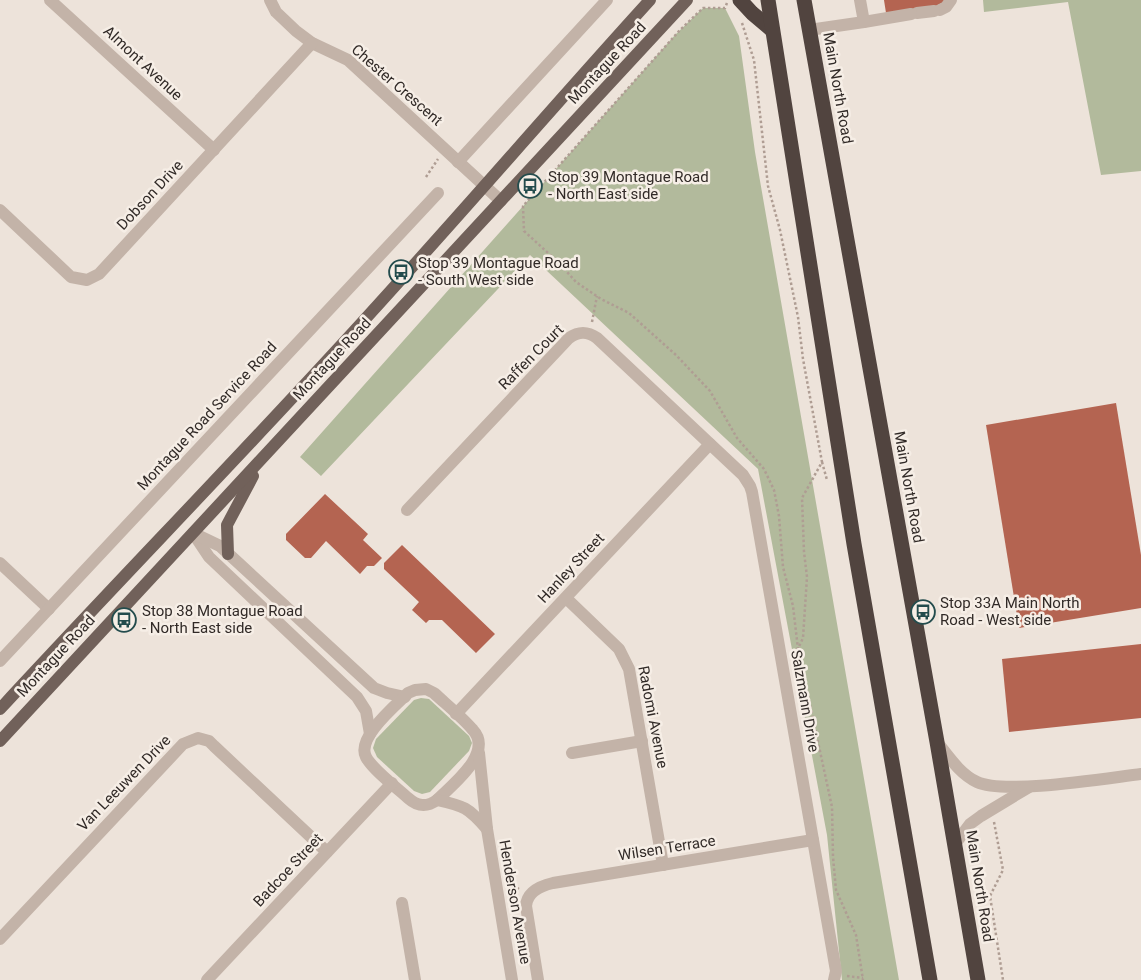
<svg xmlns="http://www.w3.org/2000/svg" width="1141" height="980" font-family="Roboto,sans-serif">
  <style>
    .green { fill: #b2ba9c }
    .building { fill: #b46451 }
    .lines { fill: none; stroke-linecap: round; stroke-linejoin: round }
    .path { stroke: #af9d93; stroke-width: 2.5; stroke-dasharray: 2.5 2.5; stroke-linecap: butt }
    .minor { stroke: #c3b3a8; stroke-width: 12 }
    .major { stroke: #71615a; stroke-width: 12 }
    .highway { stroke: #51443f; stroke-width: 15 }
    .labels { text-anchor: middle; stroke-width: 5; stroke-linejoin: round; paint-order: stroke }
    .street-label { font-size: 15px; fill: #312a27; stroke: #f6eee6 }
    .poi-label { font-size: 15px; fill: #312a27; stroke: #f6eee6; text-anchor: start }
  </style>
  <rect width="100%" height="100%" fill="#ede3da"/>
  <g class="green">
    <path d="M983,0h158v171l-40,4 -33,-173 -84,10z"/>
    <path d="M703,8h22l14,28 16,116 144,828h-57l-15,-145 -69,-366 -228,-214 -209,221 -21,-19 375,-422z"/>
    <path d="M421,698l8,1 40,37 3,7 -3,8 -39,41 -8,2 -8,-3 -37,-34 -4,-9 3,-9 38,-39z"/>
  </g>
  <g class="building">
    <path d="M884,0h64l-36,18 -26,-5z"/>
    <path d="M1116,403l25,152v53l-122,20 -33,-203z"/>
    <path d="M325,494l43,40 -5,6 19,18 -8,8h-7l-7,8 -34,-33 -15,17h-6l-19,-18v-6z"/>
    <path d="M402,545l93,89 -19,19 -34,-33h-13l-3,3 -14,-13 7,-8 -35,-33v-6z"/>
    <path d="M1141,644v74l-132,14 -7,-73z"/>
  </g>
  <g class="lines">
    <g class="path">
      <path d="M727,3l-2,5h-22l-23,22 -157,176 1,25 35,32 17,19 25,17 28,14 47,42 34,36 27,47 27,31 10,21 5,26 4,51 10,39 5,43 34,158 1,50 3,33 20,45 7,45"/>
      <path d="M742,23l12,37 14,126 12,44 18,87 5,42 19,103 -20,36 2,54 3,25 -4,61 -9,19"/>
      <path d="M426,177l12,-18"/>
      <path d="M592,322l5,-26"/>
      <path d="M822,462l5,18"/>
      <path d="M994,822l9,48 -13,26 13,84"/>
      <path d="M509,883l10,6"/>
      <path d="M847,976l16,2"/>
    </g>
    <g class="minor">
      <path d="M50,0l164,150"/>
      <path d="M270,0l6,12 20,19 16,12 36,17 153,141"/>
      <path d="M940,10l6,-3 5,-7"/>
      <path d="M917,13l17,-2"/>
      <path d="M864,22l47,-8"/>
      <path d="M809,30l55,-8 -4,-22"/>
      <path d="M458,162l149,-162"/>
      <path d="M0,210l71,67 16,3 12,-6 213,-231"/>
      <path d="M407,510l162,-172c10,-7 18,-7 28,0l146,137 7,11 2,6 84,479 -2,9"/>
      <path d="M193,533l16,24 148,140 9,14 4,23"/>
      <path d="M195,534l25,12 154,142 13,5 18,4"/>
      <path d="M0,563l49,46"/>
      <path d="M566,598l53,51 10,20 34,196"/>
      <path d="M0,661l438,-468"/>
      <path d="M426,689l8,4c13,12 28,24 39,37 21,23 -21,55 -36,70 -11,8 -20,6 -29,-2 -11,-10 -36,-29 -42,-41 -10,-19 29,-51 42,-64l7,-3z"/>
      <path d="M456,714l254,-270"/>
      <path d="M937,742c12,15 23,32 40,40 27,13 130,-4 164,-8"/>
      <path d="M479,753l8,76 25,151"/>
      <path d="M572,753l70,-12"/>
      <path d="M437,800c27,6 31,7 50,29"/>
      <path d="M955,844l15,-20 11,-8 48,-29"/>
      <path d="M402,903l13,77"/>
      <path d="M0,939l183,-195 15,-6 11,3 5,5 113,106"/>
      <path d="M207,980l185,-197"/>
      <path d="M538,980l-12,-74c1,-14 14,-20 27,-23l260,-43"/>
    </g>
    <g class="major">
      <path d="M228,554l-1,-29 26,-49"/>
      <path d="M0,709c106,-115 215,-227 321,-342 112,-120 218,-245 329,-367"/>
      <path d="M0,741l687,-741"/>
    </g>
    <g class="highway">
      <path d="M740,0l12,13 20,17"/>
      <path d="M768,0l86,544 76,436"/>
      <path d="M804,0l133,742 41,238"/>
    </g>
  </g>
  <defs>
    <g id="bus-ring" transform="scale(1.25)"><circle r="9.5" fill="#f6eee6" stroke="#234c4d" stroke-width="1.5"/><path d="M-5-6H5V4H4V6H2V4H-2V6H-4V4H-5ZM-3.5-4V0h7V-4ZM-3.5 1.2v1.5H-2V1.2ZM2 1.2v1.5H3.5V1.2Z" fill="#234c4d"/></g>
  </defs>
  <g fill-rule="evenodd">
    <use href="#bus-ring" x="530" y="186"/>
    <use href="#bus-ring" x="401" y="272"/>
    <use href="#bus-ring" x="923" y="612"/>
    <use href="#bus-ring" x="124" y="620"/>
  </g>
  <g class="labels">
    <g class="street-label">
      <text transform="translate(143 63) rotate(43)" y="5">Almont Avenue</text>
      <text transform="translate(607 63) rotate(-47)" y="5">Montague Road</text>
      <text transform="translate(397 85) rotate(41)" y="5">Chester Crescent</text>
      <text transform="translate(838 88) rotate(80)" y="5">Main North Road</text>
      <text transform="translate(150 195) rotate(-47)" y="5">Dobson Drive</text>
      <text transform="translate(531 357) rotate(-45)" y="5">Raffen Court</text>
      <text transform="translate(332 359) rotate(-47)" y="5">Montague Road</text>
      <text transform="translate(207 416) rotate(-47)" y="5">Montague Road Service Road</text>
      <text transform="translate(909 487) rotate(80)" y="5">Main North Road</text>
      <text transform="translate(571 568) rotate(-47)" y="5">Hanley Street</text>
      <text transform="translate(56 656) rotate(-47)" y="5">Montague Road</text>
      <text transform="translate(805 701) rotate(80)" y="5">Salzmann Drive</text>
      <text transform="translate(653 717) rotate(79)" y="5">Radomi Avenue</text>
      <text transform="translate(124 783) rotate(-46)" y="5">Van Leeuwen Drive</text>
      <text transform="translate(667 848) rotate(-9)" y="5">Wilsen Terrace</text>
      <text transform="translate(288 870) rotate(-47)" y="5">Badcoe Street</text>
      <text transform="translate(980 886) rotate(81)" y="5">Main North Road</text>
      <text transform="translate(515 902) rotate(80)" y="5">Henderson Avenue</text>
    </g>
    <g class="poi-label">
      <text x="548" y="182">Stop 39 Montague Road<tspan x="548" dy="17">- North East side</tspan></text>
      <text x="418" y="268">Stop 39 Montague Road<tspan x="418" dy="17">- South West side</tspan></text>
      <text x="940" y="608">Stop 33A Main North<tspan x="940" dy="17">Road - West side</tspan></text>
      <text x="142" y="616">Stop 38 Montague Road<tspan x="142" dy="17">- North East side</tspan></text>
    </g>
  </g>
</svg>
